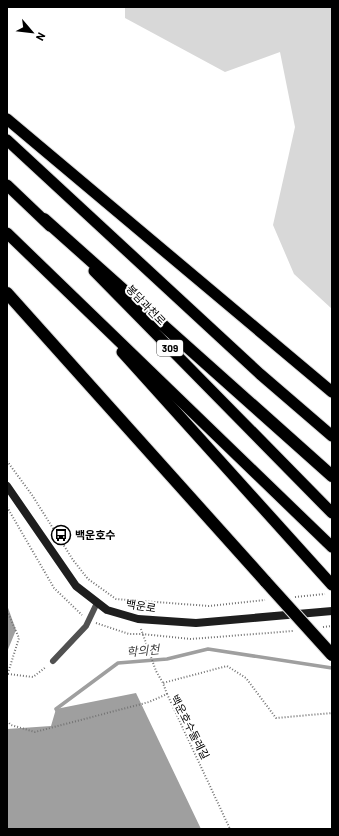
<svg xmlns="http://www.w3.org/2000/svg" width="339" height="836" font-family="Barlow,'Noto Sans KR',sans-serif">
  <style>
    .green { fill: #d8d8d8 }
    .water { fill: #9f9f9f }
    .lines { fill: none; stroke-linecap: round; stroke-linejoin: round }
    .stream { stroke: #9f9f9f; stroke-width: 3.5 }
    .trunk-casing { stroke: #dbdbdb; stroke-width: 13 }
    .motorway-casing { stroke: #dbdbdb; stroke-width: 14 }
    .path { stroke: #737373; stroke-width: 2; stroke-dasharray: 1 2; stroke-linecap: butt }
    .service { stroke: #515151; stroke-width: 6 }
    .secondary { stroke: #1e1e1e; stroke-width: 8 }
    .trunk { stroke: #000; stroke-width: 11 }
    .motorway { stroke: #000; stroke-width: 12 }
    .motorway-bridge-casing { stroke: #dbdbdb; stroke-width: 14; stroke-linecap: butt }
    .motorway-bridge { stroke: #000; stroke-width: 12 }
    .labels { text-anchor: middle; stroke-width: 4; stroke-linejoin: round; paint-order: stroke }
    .shield { fill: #fff; stroke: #4c4c4c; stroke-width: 1 }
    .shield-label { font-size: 10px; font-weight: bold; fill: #000 }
    .street-label { font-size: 11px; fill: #000; stroke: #fff }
    .poi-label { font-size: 11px; font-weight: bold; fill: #000; stroke: #fff; text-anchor: start }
    .water-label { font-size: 12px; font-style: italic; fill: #404040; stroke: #fff }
  </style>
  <rect width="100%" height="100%" fill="#fff"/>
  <path class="green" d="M125,7h207v302l-38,-35 -21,-49 22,-98 -15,-75 -55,20 -100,-54z"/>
  <g class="water">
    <path d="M7,605l9,25 -9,22z"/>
    <path d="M136,693l65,136h-194v-100l44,-3 5,-17z"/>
  </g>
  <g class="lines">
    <path class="stream" d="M58,712l-2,-3 62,-46 49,-4 41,-10 124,19"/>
    <g class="trunk-casing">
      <g id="trunk">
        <path d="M7,119l325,273"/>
        <path d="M7,140l253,234 72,62"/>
        <path d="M7,185l43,41"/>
        <path d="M7,233l325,314"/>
        <path d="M94,271l238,242"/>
        <path d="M122,352l210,233"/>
      </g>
    </g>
    <g class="motorway-casing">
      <g id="motorway">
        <path d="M44,219l288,257"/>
        <path d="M7,293l259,289"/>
      </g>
    </g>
    <g class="path">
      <path d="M7,461l25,34 41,65 15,19 28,20 93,7 56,-6"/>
      <path d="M7,507l47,81 28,27"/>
      <path d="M295,597l30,-3"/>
      <path d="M7,611l12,27 -12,38"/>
      <path d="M96,623l33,11h13l49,5 102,-8"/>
      <path d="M323,627l9,-1"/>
      <path d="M141,629l15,42 7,12"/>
      <path d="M8,674l25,3 13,-10"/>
      <path d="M167,694l-4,-11 64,-17 19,12 30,40 56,-5"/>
      <path d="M7,721l4,4 24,7 114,-30 18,-8 63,135"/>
    </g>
    <path class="service" d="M53,661l33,-35 11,-23"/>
    <path class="secondary" d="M7,486l69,100 31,24 31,9 58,4 136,-12"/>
    <use href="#trunk" class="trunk"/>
    <use href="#motorway" class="motorway"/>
    <g class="motorway-bridge-casing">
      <path id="motorway-bridge" d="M266,582l66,73"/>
    </g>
    <use href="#motorway-bridge" class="motorway-bridge"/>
  </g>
  <defs>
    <g id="bus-ring" transform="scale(1)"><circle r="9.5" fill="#fff" stroke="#000" stroke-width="1.5"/><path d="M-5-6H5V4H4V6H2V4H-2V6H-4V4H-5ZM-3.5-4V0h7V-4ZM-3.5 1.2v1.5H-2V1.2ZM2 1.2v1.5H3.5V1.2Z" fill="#000"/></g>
  </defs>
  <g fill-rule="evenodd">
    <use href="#bus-ring" x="61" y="535"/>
  </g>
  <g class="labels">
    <rect class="shield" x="157" y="340" width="26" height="16" rx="3"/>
    <g class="shield-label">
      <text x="170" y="352">309</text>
    </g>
    <g class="street-label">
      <text transform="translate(146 305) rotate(46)" y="4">봉담과천로</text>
      <text transform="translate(141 606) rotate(10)" y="4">백운로</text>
      <text transform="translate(190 727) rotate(63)" y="4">백운호수둘레길</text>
    </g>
    <g class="poi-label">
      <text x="75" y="539">백운호수</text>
    </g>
    <g class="water-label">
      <text transform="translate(143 651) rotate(-5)" y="4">학의천</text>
    </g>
  </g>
  <rect width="339" height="836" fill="none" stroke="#000000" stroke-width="16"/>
  <g transform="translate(32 32) rotate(118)" stroke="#ffffff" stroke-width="3" paint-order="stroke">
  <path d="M0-3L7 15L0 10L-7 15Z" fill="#000000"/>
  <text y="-6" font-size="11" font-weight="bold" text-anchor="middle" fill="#000000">N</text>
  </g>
</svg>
